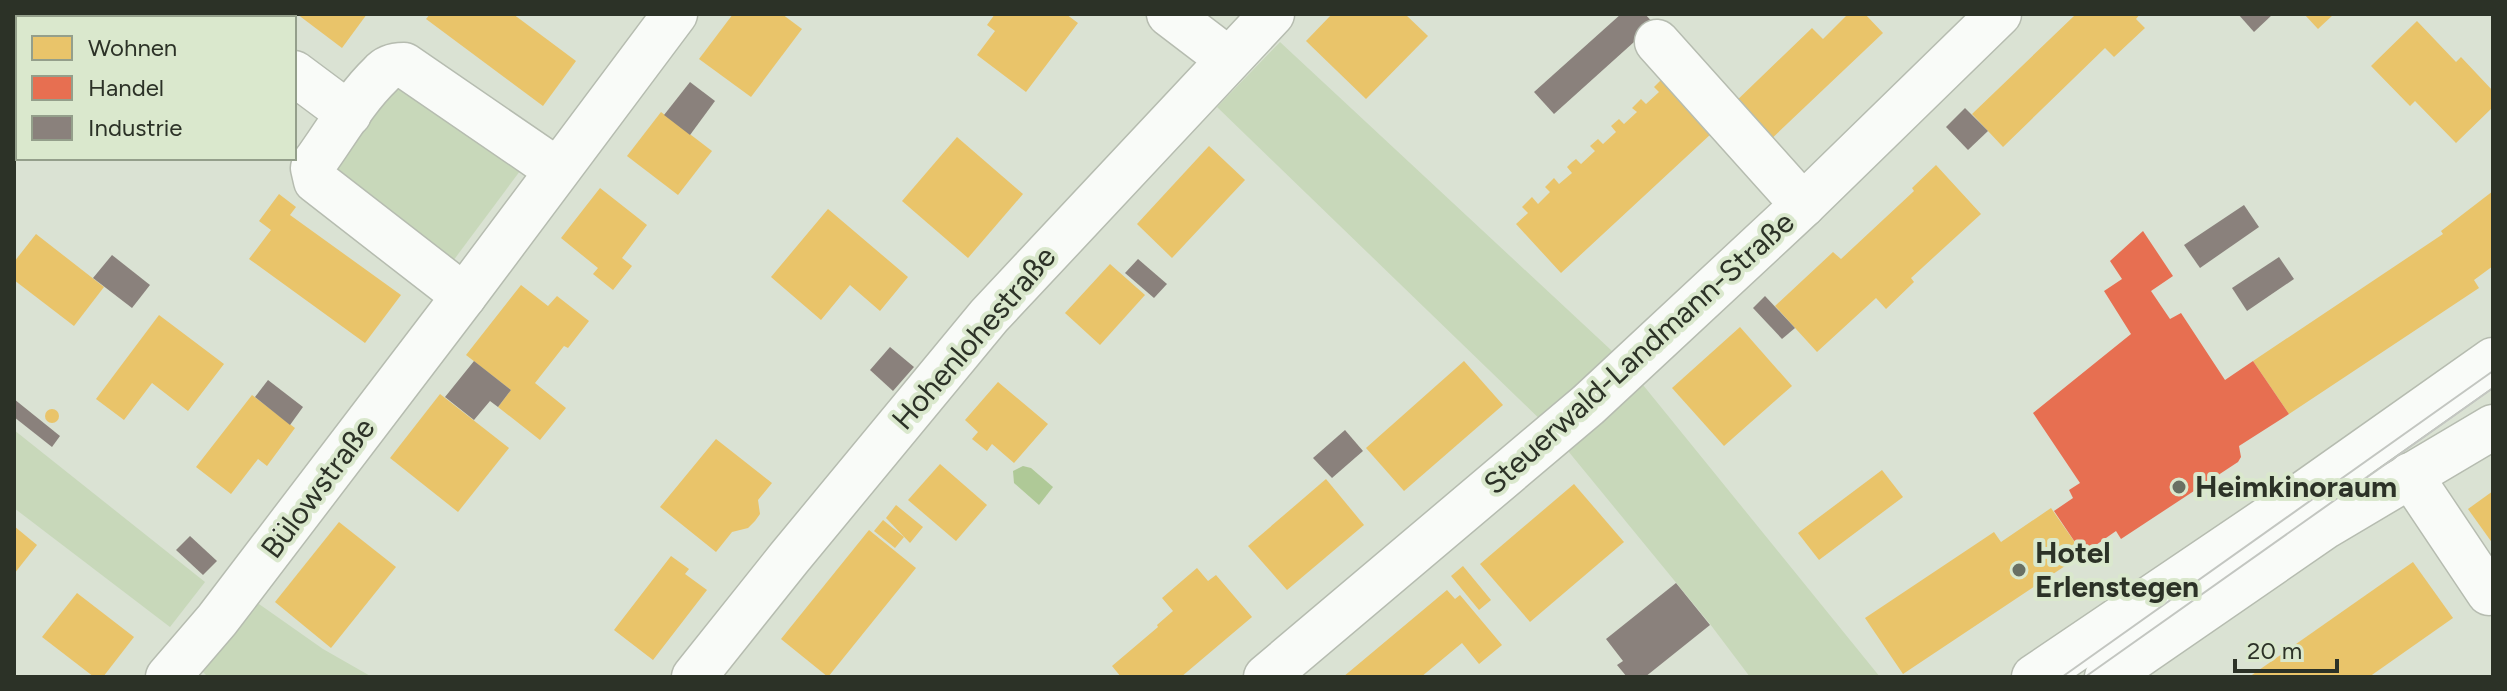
<svg xmlns="http://www.w3.org/2000/svg" width="2507" height="691" font-family="Figtree,sans-serif">
  <style>
    .green { fill: #c8d8ba }
    .water { fill: #afc997 }
    .homes { fill: #e9c46a }
    .shops { fill: #e76f51 }
    .industry { fill: #8a817c }
    .lines { fill: none; stroke-linecap: round; stroke-linejoin: round }
    .minor-casing { stroke: #b6bcb0; stroke-width: 47 }
    .major-casing { stroke: #b6bcb0; stroke-width: 47 }
    .minor { stroke: #f9fbf8; stroke-width: 44 }
    .major { stroke: #f9fbf8; stroke-width: 44 }
    .tram { stroke: #c3c6c1; stroke-width: 2 }
    .poi-dot { fill: #697063; stroke: #dae8cd; stroke-width: 3 }
    .labels { text-anchor: middle; stroke-width: 8; stroke-linejoin: round; paint-order: stroke }
    .street-label { font-size: 30px; fill: #2c3227; stroke: #dae8cd }
    .poi-label { font-size: 30px; font-weight: bold; fill: #2c3227; stroke: #dae8cd; text-anchor: start }
  </style>
  <rect width="100%" height="100%" fill="#dae2d3"/>
  <g class="green">
    <path d="M1280,42l346,322 254,313h-130l-40,-53 -160,-195 -333,-322z"/>
    <path d="M386,80l132,79 2,12 -67,90 -126,-87z"/>
    <path d="M14,430l191,152 -35,45 -156,-119z"/>
    <path d="M252,599l71,50 49,28h-164l-8,-8z"/>
  </g>
  <path class="water" d="M1023,466l8,2 22,19 -14,18 -25,-22 -1,-12z"/>
  <g class="homes">
    <path d="M297,14h70l-25,34z"/>
    <path d="M430,14h83l63,47 -33,45 -117,-87z"/>
    <path d="M733,14h49l20,15 -51,68 -52,-38z"/>
    <path d="M995,14h71l12,9 -52,69 -49,-37 18,-24 -8,-6z"/>
    <path d="M1332,14h73l23,22 -62,63 -60,-58z"/>
    <path d="M1848,14h17l18,19 -117,111 -36,-37 82,-79 11,11z"/>
    <path d="M2072,14h68l-4,5 9,9 -31,29 -9,-9 -102,99 -31,-33 102,-98z"/>
    <path d="M2304,14h30l-16,15z"/>
    <path d="M2417,21l39,41 5,-5 32,34v16l-37,36 -41,-42 -5,5 -39,-40z"/>
    <path d="M1662,79l50,54 -151,140 -45,-49 12,-11 -6,-6 10,-10 6,7 12,-12 -5,-5 9,-9 5,6 13,-11 -5,-6 4,-4 5,-4 5,5 14,-13 -5,-5 8,-7 5,5 13,-12 -5,-6 8,-7 5,5 13,-12 -5,-4 9,-9 5,5 13,-12 -5,-5z"/>
    <path d="M661,112l51,39 -34,44 -51,-39z"/>
    <path d="M957,137l66,57 -55,64 -66,-57z"/>
    <path d="M1209,146l36,34 -73,78 -35,-34z"/>
    <path d="M1936,165l45,49 -70,64 3,4 -28,27 -10,-11 -59,54 -42,-46 58,-54 8,7 73,-68 -2,-3z"/>
    <path d="M600,188l47,37 -25,33 10,8 -19,24 -20,-16 5,-6 -37,-30z"/>
    <path d="M2493,191v75l-19,14 5,8 -190,126 -36,-53 190,-127 -2,-3z"/>
    <path d="M279,194l17,13 -6,8 111,80 -36,48 -116,-84 22,-29 -12,-9z"/>
    <path d="M828,209l80,68 -28,34 -30,-26 -29,35 -50,-43z"/>
    <path d="M36,234l68,53 -30,39 -60,-46v-18z"/>
    <path d="M1110,264l35,31 -45,50 -35,-32z"/>
    <path d="M521,285l27,21 9,-10 32,25 -21,27 -4,-2 -29,37 31,25 -26,32 -42,-33 13,-17 -45,-35z"/>
    <path d="M159,315l65,49 -36,47 -36,-28 -28,37 -28,-21z"/>
    <path d="M1740,327l52,59 -68,60 -52,-58z"/>
    <path d="M1464,361l39,44 -99,86 -38,-43z"/>
    <path d="M998,382l50,42 -34,39 -22,-19 -5,7 -15,-12 6,-7 -13,-12z"/>
    <path d="M440,394l69,54 -51,64 -68,-54z"/>
    <path d="M252,395l43,33 -28,38 -9,-7 -27,35 -35,-27z"/>
    <circle cx="52" cy="416" r="7"/>
    <path d="M716,439l56,44 -14,17 2,14 -5,7 -7,7 -16,4 -16,20 -56,-45z"/>
    <path d="M940,464l47,41 -31,36 -48,-41z"/>
    <path d="M1882,470l21,27 -84,63 -21,-27z"/>
    <path d="M1326,479l38,46 -77,65 -39,-44z"/>
    <path d="M1574,484l50,58 -94,80 -50,-58z"/>
    <path d="M2493,491v53l-25,-35z"/>
    <path d="M896,505l27,22 -13,16 -24,-25z"/>
    <path d="M2051,508l32,46 -180,120 -38,-56 129,-86 7,10z"/>
    <path d="M883,520l21,17 -9,11 -21,-17z"/>
    <path d="M339,522l57,45 -65,81 -56,-46z"/>
    <path d="M14,526l23,19 -23,29z"/>
    <path d="M869,530l47,38 -88,109 -47,-38z"/>
    <path d="M671,556l18,13 -4,5 22,16 -54,70 -39,-30z"/>
    <path d="M2413,562l40,56 -84,59h-120z"/>
    <path d="M1463,566l28,34 -12,10 -28,-34z"/>
    <path d="M1197,568l11,13 8,-6 36,42 -71,60h-60l-9,-11 46,-39 -1,-2 16,-14 -11,-13z"/>
    <path d="M1447,590l8,9 5,-4 42,50 -23,19 -17,-21 -41,34h-78z"/>
    <path d="M77,593l57,44 -31,40h-9l-52,-40z"/>
  </g>
  <path class="shops" d="M2143,231l30,45 -22,15 19,28 11,-6 44,67 28,-19 36,53 -50,32 2,11 -3,5 -117,77 -5,-8 -33,23 -29,-43 19,-13 -4,-8 11,-7 -47,-70 98,-79 -27,-43 18,-12 -12,-18z"/>
  <g class="industry">
    <path d="M1621,14h24l9,10 -100,90 -20,-22z"/>
    <path d="M2238,14h35l-19,18z"/>
    <path d="M690,82l25,19 -25,34 -26,-20z"/>
    <path d="M1965,108l23,23 -20,19 -22,-23z"/>
    <path d="M2244,205l15,22 -59,41 -16,-23z"/>
    <path d="M112,255l38,30 -18,23 -39,-30z"/>
    <path d="M2279,257l15,22 -47,32 -15,-23z"/>
    <path d="M1138,259l29,25 -13,14 -29,-25z"/>
    <path d="M1765,296l30,32 -13,11 -29,-31z"/>
    <path d="M890,347l24,20 -21,24 -23,-21z"/>
    <path d="M474,361l37,29 -13,17 -8,-6 -16,19 -29,-23z"/>
    <path d="M268,380l35,27 -13,18 -35,-28z"/>
    <path d="M14,399l46,37 -8,11 -38,-30z"/>
    <path d="M1345,430l18,21 -31,27 -19,-20z"/>
    <path d="M190,536l27,25 -14,14 -27,-25z"/>
    <path d="M1676,583l34,42 -65,52h-18l-10,-12 6,-4 -17,-22z"/>
  </g>
  <g class="lines">
    <g class="minor-casing">
      <g id="minor">
        <path d="M216,14l5,4"/>
        <path d="M1169,14l59,45"/>
        <path d="M36,18l2,-4"/>
        <path d="M1657,42l146,163"/>
        <path d="M14,52l4,-6"/>
        <path d="M294,73l55,41"/>
        <path d="M464,296l-148,-115 -3,-13 2,-6c21,-29 40,-63 66,-88 6,-7 14,-9 23,-9l153,105"/>
        <path d="M2410,475l79,118"/>
        <path d="M168,677l49,-57 247,-324 211,-282"/>
        <path d="M694,677l95,-119 200,-242 283,-302"/>
        <path d="M1266,677l322,-272 215,-200 196,-191"/>
      </g>
    </g>
    <g class="major-casing">
      <g id="major">
        <path d="M2034,677l238,-161 221,-156"/>
        <path d="M2107,677l219,-151 167,-99"/>
      </g>
    </g>
    <use href="#minor" class="minor"/>
    <use href="#major" class="major"/>
    <g class="tram">
      <path d="M2062,677l431,-306"/>
      <path d="M2085,677l408,-289"/>
    </g>
  </g>
  <g class="poi-dot">
    <circle cx="2179" cy="487" r="8"/>
    <circle cx="2019" cy="570" r="8"/>
  </g>
  <g class="labels">
    <g class="street-label">
      <text transform="translate(974 338) rotate(-49)" y="10">Hohenlohestraße</text>
      <text transform="translate(1639 353) rotate(-42)" y="10">Steuerwald-Landmann-Straße</text>
      <text transform="translate(318 488) rotate(-53)" y="10">Bülowstraße</text>
    </g>
    <g class="poi-label">
      <text x="2195" y="497">Heimkinoraum</text>
      <text x="2035" y="563">Hotel<tspan x="2035" dy="34">Erlenstegen</tspan></text>
    </g>
  </g>
  <rect width="2507" height="691" fill="none" stroke="#2c3227" stroke-width="32"/>
  <rect x="16" y="16" width="280" height="144" fill="#dae8cd" stroke="#949f8b" stroke-width="2"/>
  <rect x="32" y="36" width="40" height="24" fill="#e9c46a" stroke="#949f8b" stroke-width="2"/>
  <text x="88" y="56" font-size="24" fill="#2c3227">Wohnen</text>
  <rect x="32" y="76" width="40" height="24" fill="#e76f51" stroke="#949f8b" stroke-width="2"/>
  <text x="88" y="96" font-size="24" fill="#2c3227">Handel</text>
  <rect x="32" y="116" width="40" height="24" fill="#8a817c" stroke="#949f8b" stroke-width="2"/>
  <text x="88" y="136" font-size="24" fill="#2c3227">Industrie</text>
  <path d="M2235 659v12h102v-12" fill="none" stroke="#2c3227" stroke-width="4"/>
  <text x="2247" y="659" font-size="24" fill="#2c3227" stroke="#dae8cd" stroke-width="6" paint-order="stroke">20 m</text>
</svg>
